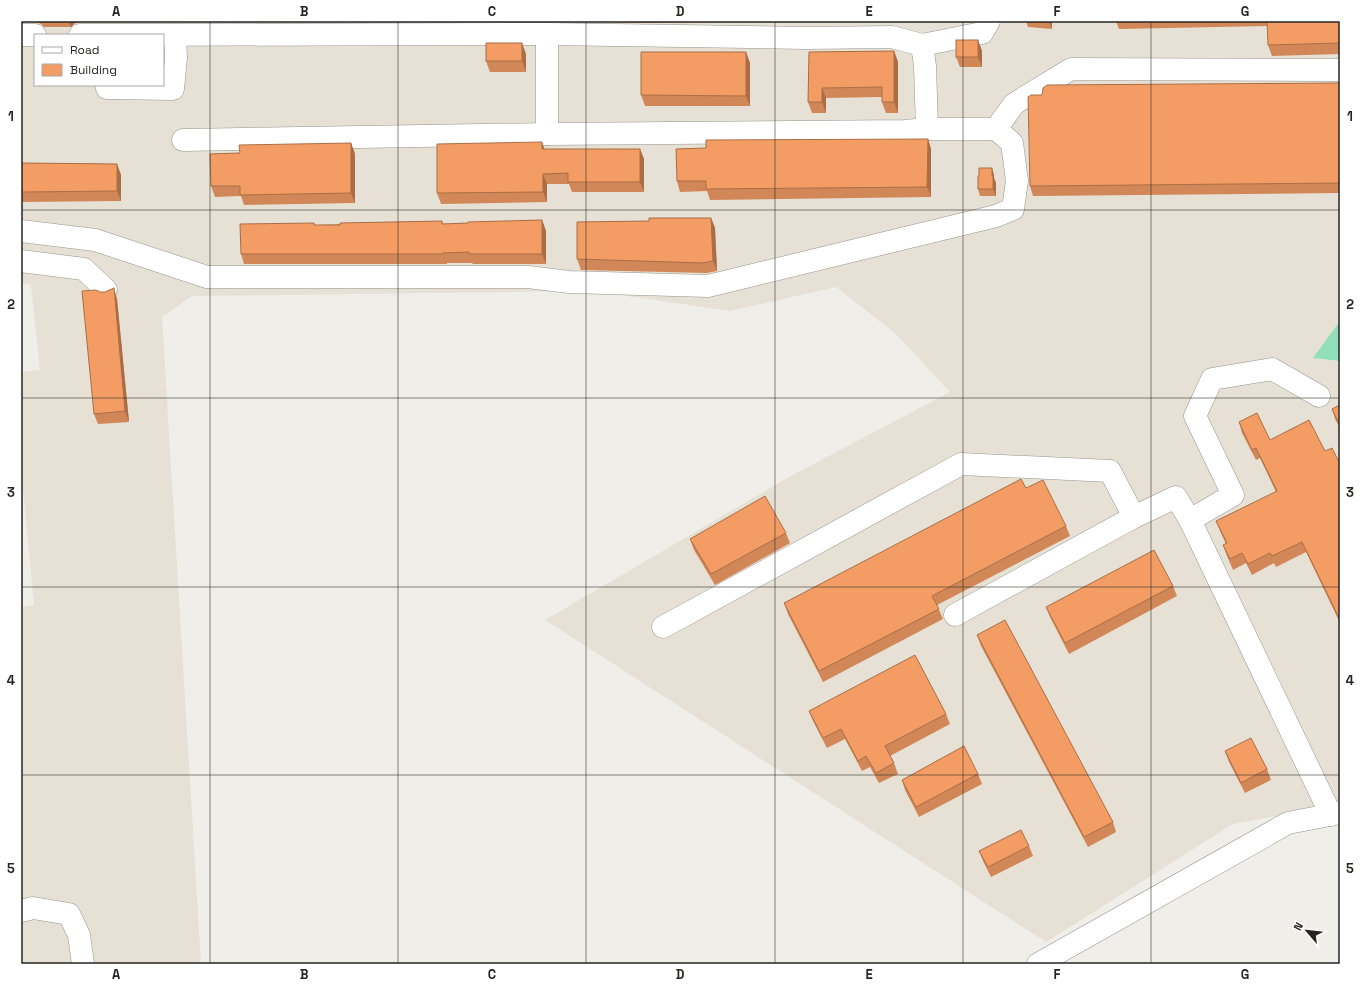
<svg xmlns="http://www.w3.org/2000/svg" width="1361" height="985" font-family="'Space Grotesk',sans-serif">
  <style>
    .built { fill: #e6e1d4; fill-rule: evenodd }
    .green { fill: #90dfb8 }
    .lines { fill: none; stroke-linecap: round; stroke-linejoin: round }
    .minor-casing { stroke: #96958f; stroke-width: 23 }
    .minor { stroke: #fff; stroke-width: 22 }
    .wall { fill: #d18757 }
    .shaded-wall { fill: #aa6e47 }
    .building { fill: #f39d65; stroke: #aa6e47 }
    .grid { fill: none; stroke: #262523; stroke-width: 1; stroke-opacity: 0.55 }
    .neatline { fill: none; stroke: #262523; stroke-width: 1.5 }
    .grid-label { font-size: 13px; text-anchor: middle; font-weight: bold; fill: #262523 }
  </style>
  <rect width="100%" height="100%" fill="#f0eee8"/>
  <path class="built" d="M21,21h1319v300l-27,37 27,3v444l-107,19 -187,118 -501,-322 244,-143 161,-85 -55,-59 -59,-46 -106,24 -137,-20 -401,5 -30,21 39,647h-180v-357l13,-2 -13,-138v-95l19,-2 -9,-85 -10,-2zM35,35h128v50h-128z"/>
  <path class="green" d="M1340,321v40l-27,-3z"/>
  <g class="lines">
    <g class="minor-casing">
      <g id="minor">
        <path d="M547,34l260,4 85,-1 30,8 3,21 2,63"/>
        <path d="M21,35h14"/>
        <path d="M80,35l467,-1v100l-364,6"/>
        <path d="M922,45l60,-12 7,-12"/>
        <path d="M106,85l1,3 66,1 3,-31 -1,-23"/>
        <path d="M996,129l18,-25 57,-35 269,1"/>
        <path d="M21,231l74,9 112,37h321l41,5 139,4 288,-70 17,-7 4,-28 -5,-38 -16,-14h-69l-22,2 -358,3"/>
        <path d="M21,261l63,8 22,21"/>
        <path d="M1190,520l43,-25 -38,-79 17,-37 60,-10 47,27"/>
        <path d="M955,615l179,-98 42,-20 14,23 141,295"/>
        <path d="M663,627l298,-163 149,7 24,46"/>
        <path d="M21,911l12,-3 36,6 10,21 4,29"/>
        <path d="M1038,964l250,-141 52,-10"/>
      </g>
    </g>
    <use href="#minor" class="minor"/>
  </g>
  <g class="wall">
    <path d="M21,21h152l-93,1 -6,2 -3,3h-27l-3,-3 -6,-2h-14z"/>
    <rect x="288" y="21" width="12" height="1"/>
    <path d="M610,21h154l-113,2 -41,-1z"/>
    <path d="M1026,21h26v8l-24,-2z"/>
    <path d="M1116,21h224v33l-68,2 -4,-11v-19l-149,3z"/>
    <path d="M978,40l4,11v16h-22l-4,-10z"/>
    <path d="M894,51l4,11v51h-12l-4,-11v-5l-56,1v15h-14l-4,-11 1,-50z"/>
    <path d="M746,52l4,11v43h-105l-4,-11z"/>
    <path d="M526,54v18h-36l-4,-11z"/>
    <path d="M1340,83v110l-307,3 -3,-10z"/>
    <path d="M928,139l3,10v48l-221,3 -3,-9 -27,1 -3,-11 29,-33z"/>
    <path d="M351,143l4,11v49l-111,2 -3,-9 -26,1 -4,-11 29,-33z"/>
    <path d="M545,149h95l4,10v33h-72l-3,-8h-22v18l-106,2 -4,-11z"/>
    <path d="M21,163l96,1 4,11v26l-100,1z"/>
    <path d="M994,175v3l2,5v13h-16l-2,-7z"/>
    <path d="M711,218l4,10 2,43 -10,2 -126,-3 -4,-11 72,-38z"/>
    <path d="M542,220l4,11v33h-73l-1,-1h-25v1h-203l-3,-10 73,-31 1,2 127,-4 1,3z"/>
    <path d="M117,299l12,123 -31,2 -4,-10z"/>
    <path d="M1340,405v23l-5,-9 -3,-10z"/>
    <path d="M1239,422l31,18 55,11 15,13v159l-34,-71 -30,15 -2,-4 -22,12 -6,-12 -13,7 -6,-14 -4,-11 3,-1 -6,-13 -4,-10 60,-29 -16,-34 -4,2 -14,-27z"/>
    <path d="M1026,488l40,38 4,10 -133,69 6,14 -120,63 -35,-68 -4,-11z"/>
    <path d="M786,533l4,10 -75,42 -21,-35 -4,-11z"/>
    <path d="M1173,586l4,10 -108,58 -19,-37 -4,-10z"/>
    <path d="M977,635l136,187 3,10 -28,15 -107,-201z"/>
    <path d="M809,711l137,3 4,10 -60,32 4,7 4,11 -19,9 -9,-16 -8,4 -17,-32 -18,9 -14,-27z"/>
    <path d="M1225,751l42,18 4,11 -26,13 -16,-31z"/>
    <path d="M978,774l4,10 -63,33 -14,-27 -3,-10z"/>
    <path d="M1029,846l4,10 -42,21 -8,-16 -4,-10z"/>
  </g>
  <g class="shaded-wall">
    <path d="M68,21h5l1,3 -3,3z"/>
    <path d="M1049,21h3v8z"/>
    <path d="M978,40l4,11v16l-4,-10z"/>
    <path d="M522,43l4,11v18l-4,-11z"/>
    <path d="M894,51l4,11v51l-4,-11z"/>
    <path d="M746,52l4,11v43l-4,-10z"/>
    <path d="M822,88l4,10v15l-4,-11z"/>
    <path d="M928,139l3,10v48l-4,-10z"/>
    <path d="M542,142l4,11 -4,-4z"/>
    <path d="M351,143l4,11v49l-4,-10z"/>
    <path d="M640,149l4,10v33l-4,-10z"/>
    <path d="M117,164l4,11v26l-4,-10z"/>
    <path d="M992,168l2,7v3l2,5v13l-3,-7 -1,-13z"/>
    <path d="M543,174l4,10v18l-4,-10z"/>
    <path d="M711,218l4,10 2,43 -4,-10z"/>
    <path d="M542,220l4,11v33l-4,-10z"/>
    <path d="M114,288l3,11 12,123 -4,-11z"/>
  </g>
  <g class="building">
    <path d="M1267,21h73v22l-72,2z"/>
    <rect x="956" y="40" width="22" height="17"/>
    <rect x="486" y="43" width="36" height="18"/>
    <path d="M894,51v51h-12v-15l-60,1v14h-14l1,-50z"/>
    <path d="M641,52h105v44l-105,-1z"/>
    <path d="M1340,83v100l-310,3 -2,-89 3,-2h11l1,-7 4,-3z"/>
    <path d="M928,139l-1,48 -221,2v-8h-29l-1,-32 30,-1v-8z"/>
    <path d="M542,142v7h98v33h-72v-9l-25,1v18l-106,1v-49z"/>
    <path d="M351,143v50l-111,2v-9h-29l-1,-32 30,-1 -1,-8z"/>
    <path d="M21,163l96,1v27l-96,1z"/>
    <path d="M979,168h13v8h1v13h-15v-13h1z"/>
    <path d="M649,218h62l2,43 -10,2 -126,-4v-37l72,-1z"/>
    <path d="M542,220v34h-73v-2l-26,1v1h-202l-1,-30 74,-1v2h26v-2l102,-2v3l26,-1v-1z"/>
    <path d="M114,288l11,123 -31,3 -12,-123 14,-1 4,2h5z"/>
    <path d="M1340,405v21l-8,-17z"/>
    <path d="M1257,413l13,27 39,-20 16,31 7,-3 8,16v156l-38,-78 -30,14 -2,-3 -22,11 -6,-11 -12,6 -7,-14 4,-2 -11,-22 61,-30 -21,-43 -4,2 -13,-28z"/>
    <path d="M1021,479l5,9 17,-8 23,46 -134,70 7,13 -120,62 -35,-68z"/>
    <path d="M765,496l21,37 -75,41 -21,-35z"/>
    <path d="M1154,550l19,36 -108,57 -19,-36z"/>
    <path d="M1005,620l108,202 -29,15 -107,-202z"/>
    <path d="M915,655l31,59 -61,32 9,17 -18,10 -10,-17 -8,5 -17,-32 -18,9 -14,-27z"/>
    <path d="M1251,738l16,31 -26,14 -16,-32z"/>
    <path d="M964,746l14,28 -62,33 -14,-27z"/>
    <path d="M1021,830l8,16 -41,21 -9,-16z"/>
  </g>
  <path class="grid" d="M210,21v943M398,21v943M586,21v943M775,21v943M963,21v943M1151,21v943M21,210h1319M21,398h1319M21,587h1319M21,775h1319"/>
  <rect width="1361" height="985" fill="none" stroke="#ffffff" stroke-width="44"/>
  <rect x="34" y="34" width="130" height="52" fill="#ffffff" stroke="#a8a8a7"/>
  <rect x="42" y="47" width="20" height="6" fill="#ffffff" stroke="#a8a8a7"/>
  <text x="70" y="54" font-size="12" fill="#262523">Road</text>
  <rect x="42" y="64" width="20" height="12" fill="#f39d65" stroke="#a8a8a7"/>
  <text x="70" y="74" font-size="12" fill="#262523">Building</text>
  <g transform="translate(1307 931) rotate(298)" stroke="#ffffff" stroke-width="3" paint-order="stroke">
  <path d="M0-3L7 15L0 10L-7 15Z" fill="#262523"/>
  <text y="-6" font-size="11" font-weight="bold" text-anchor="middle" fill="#262523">N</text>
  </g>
  <rect x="22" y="22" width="1317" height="941" class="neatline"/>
  <g class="grid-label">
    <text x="116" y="16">A</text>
    <text x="304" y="16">B</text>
    <text x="492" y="16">C</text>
    <text x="680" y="16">D</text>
    <text x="869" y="16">E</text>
    <text x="1057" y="16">F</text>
    <text x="1245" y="16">G</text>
    <text x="11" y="121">1</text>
    <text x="1350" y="121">1</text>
    <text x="11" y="309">2</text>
    <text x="1350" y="309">2</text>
    <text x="11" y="497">3</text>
    <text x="1350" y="497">3</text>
    <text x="11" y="685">4</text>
    <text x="1350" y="685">4</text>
    <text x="11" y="873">5</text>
    <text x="1350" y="873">5</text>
    <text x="116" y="979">A</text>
    <text x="304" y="979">B</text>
    <text x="492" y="979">C</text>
    <text x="680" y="979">D</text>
    <text x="869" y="979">E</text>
    <text x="1057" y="979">F</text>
    <text x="1245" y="979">G</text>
  </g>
</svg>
